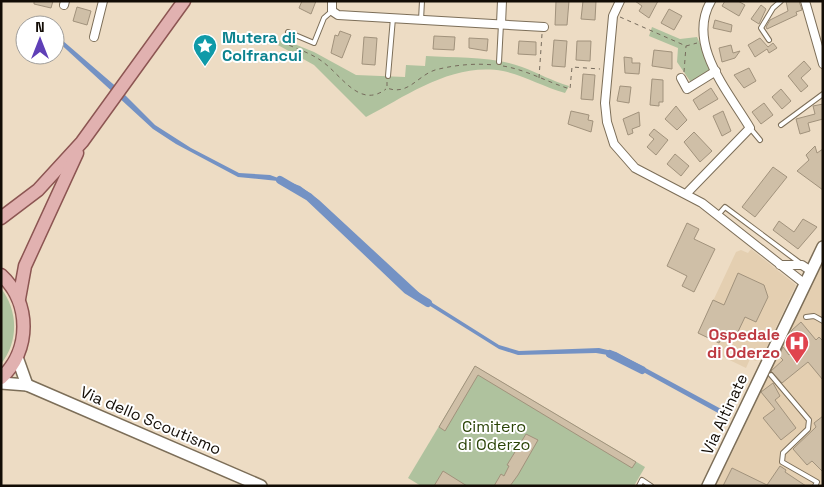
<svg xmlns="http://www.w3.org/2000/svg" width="824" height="487" font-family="'Space Grotesk',sans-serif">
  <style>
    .built { fill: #e4cfb1 }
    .green { fill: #afc29e }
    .water { fill: #7492c4 }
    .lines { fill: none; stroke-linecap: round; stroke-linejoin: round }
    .canal { stroke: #7492c4; stroke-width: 8 }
    .building { fill: #cfbfa7; stroke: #a1927c }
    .lane-casing { stroke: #7c6e58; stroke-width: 6 }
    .street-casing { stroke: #7c6e58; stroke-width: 10 }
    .secondary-casing { stroke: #7c6e58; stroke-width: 14 }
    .primary-casing { stroke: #8c5552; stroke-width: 15 }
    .path { stroke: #766b5c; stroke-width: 1; stroke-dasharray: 4 4; stroke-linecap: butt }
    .lane { stroke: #fff; stroke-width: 4 }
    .street { stroke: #fff; stroke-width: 8 }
    .secondary { stroke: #fff; stroke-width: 11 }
    .primary { stroke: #e1b1b0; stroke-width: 12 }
    .labels { text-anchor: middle; stroke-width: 4; stroke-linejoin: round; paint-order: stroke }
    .culture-label { font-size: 16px; font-weight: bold; fill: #0d838f; stroke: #fff; text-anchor: start }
    .health-label { font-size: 16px; font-weight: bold; fill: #be3a42; stroke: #fff; text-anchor: end }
    .street-label { font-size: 16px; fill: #120c05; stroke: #fff }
    .park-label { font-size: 16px; fill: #2b4407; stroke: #fff }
  </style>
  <rect width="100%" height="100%" fill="#eddcc4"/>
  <g class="built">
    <path d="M751,249l45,36 -33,70 -7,6 -6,-2 -4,9 -31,-15 4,-10 -21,-10 38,-81 5,-2 7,3z"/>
    <path d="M823,256v230h-108l21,-41 -3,-4z"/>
  </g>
  <g class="green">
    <path d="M652,27l28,12 17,-2 15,33 -19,12 -3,-1 -13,-19 1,-14 -29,-12z"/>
    <path d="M282,39l32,13 42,23 49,2 1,-12 19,1 1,-10c31,2 66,0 96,11 16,6 30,14 47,19l-4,7c-21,-6 -42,-18 -62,-22 -50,-9 -95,24 -137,46l-52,-52 -38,-21z"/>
    <path d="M1,288c17,23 18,53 0,76z"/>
    <path d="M475,366l170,101 -11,19h-213l-13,-8z"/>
  </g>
  <path class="water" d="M55,34l65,56 35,35 36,23 48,25 31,2 30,11 19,14 107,99 73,46 20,6 80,-3 17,4 107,58 6,5v4l-115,-63 -18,-3 -78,2 -19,-6 -72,-45 -29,-24 -90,-85 -30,-14 -40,-4 -62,-33 -23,-15 -98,-90z"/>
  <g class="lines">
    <g class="canal">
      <path d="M280,180l29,17 98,93 21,13"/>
      <path d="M610,354l32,16"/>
    </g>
  </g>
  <g class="building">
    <path d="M34,1h19l-2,7 -17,-4z"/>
    <path d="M302,1h14l-5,13 -12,-6z"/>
    <path d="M556,1h13l-2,24h-12z"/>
    <path d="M583,1h13l-1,19 -14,-1z"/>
    <path d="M635,1h23l-9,17 -10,-7 3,-5z"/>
    <path d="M725,1h13l7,4 -6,11 -17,-10z"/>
    <path d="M786,1h13l3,9 -6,2 1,3 -30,14 -1,-2 4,-7 18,-9z"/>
    <path d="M761,5l5,4 -7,15 -8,-5z"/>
    <path d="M77,7l14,4 -4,14 -14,-4z"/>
    <path d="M669,9l13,7 -8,14 -13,-7z"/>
    <path d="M715,20l17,5 -1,7 -18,-4z"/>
    <path d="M340,31l11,4 -9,23 -11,-5 4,-18 3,1z"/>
    <path d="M434,36l21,1 -1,13 -21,-1z"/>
    <path d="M364,37l13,1 -2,27 -13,-1z"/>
    <path d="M469,38l19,1 -1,12 -18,-3z"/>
    <path d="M760,38l8,9 5,-4 4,5 -8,5 -2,-4 -12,8 -7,-12z"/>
    <path d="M554,40l13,1 -2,26 -13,-1z"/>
    <path d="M519,41l17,1v13l-18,-1z"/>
    <path d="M577,41h14l-1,20 -14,-1z"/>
    <path d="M731,45l2,8 7,-2 -5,7 -13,4 -3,-14z"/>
    <path d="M654,50l18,2v17l-20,-3z"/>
    <path d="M624,57l8,1v5h8l-1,11 -14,-1z"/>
    <path d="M804,61l7,8 -10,9 7,8 -7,6 -13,-16z"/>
    <path d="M749,68l7,13 -12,7 -10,-13z"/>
    <path d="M583,74l12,1 -2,25 -12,-1z"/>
    <path d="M652,79l11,1v22h-4v4l-9,-1z"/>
    <path d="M620,86l11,1 -2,16 -12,-2z"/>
    <path d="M711,88l7,11 -19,11 -6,-10z"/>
    <path d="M781,89l10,12 -9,8 -10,-12z"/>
    <path d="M764,103l9,12 -12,9 -9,-12z"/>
    <path d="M823,104v15l-15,4 2,8 -10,3 -4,-15 19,-5 -2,-8z"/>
    <path d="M676,106l11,14 -10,10 -12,-11z"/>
    <path d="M571,111l18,4 -1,5 5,1 -2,11 -23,-8z"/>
    <path d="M723,111l8,20 -9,5 -9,-20z"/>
    <path d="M639,112l1,14 -8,3 1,4 -5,2 -5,-16z"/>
    <path d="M654,129l14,11 -12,15 -9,-8 7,-8 -5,-4z"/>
    <path d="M694,132l18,19 -12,11 -16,-20z"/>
    <path d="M815,146l2,7 6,-4v41l-26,-19 12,-11 -3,-5z"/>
    <path d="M675,154l14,12 -8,10 -14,-12z"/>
    <path d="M773,167l14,10 -32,40 -13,-10z"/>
    <path d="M803,219l14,8 -19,22 -25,-19 6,-9 15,11z"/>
    <path d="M687,223l12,6 -5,10 21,10 -21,43 -12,-6 5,-10 -20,-10z"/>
    <path d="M738,273l26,12 4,12 -12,25 -11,-5 -10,21 -11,-4 -5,9 -21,-10 15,-33 11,5z"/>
    <path d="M801,322l15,18 3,-3 4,4v39l-15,-18 -26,21 -11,-12 12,-11 -4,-4 4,-9 6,8 9,-7 -9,-12 3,-6z"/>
    <path d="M475,366l161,96 -4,6 -154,-93 -33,56 -6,-4z"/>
    <path d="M773,383l7,13 -5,4 21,28 -15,12 -18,-22 12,-9 -14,-17z"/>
    <path d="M823,416v56l-11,-11 -5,4 -14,-16 23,-22 -2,-4z"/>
    <path d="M526,434l12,6 -20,35 -8,11h-16l7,-12 3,2 5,-10 -2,-1z"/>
    <path d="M780,466l6,4 -1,2 21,14h-83l9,-18 35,17z"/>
    <path d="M443,471l24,15h-33z"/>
  </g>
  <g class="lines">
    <g class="lane-casing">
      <g id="lane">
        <path d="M421,20l1,-19"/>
        <path d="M288,32l26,11 10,-25 8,-7"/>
        <path d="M769,40l-8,-12 12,-20 8,-7"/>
        <path d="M499,62l2,-38"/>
        <path d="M388,76l5,-58"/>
        <path d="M781,125l42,-31"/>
        <path d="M750,128l10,12"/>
        <path d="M718,215l7,-8 75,56"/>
        <path d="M806,317l8,-1 9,5"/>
        <path d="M771,375l38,45 -1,9 -25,24 -1,9 35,20 -2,4"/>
        <path d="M639,486l3,-6 9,6"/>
      </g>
    </g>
    <g class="street-casing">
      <g id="street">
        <path d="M332,1v10l6,4 206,12"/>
        <path d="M620,1l-7,15 -8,87 2,19 7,22 21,24 67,35 103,81"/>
        <path d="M805,1l18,63"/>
        <path d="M64,5l1,-4"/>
        <path d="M501,24l1,-23"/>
        <path d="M94,37l9,-36"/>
        <path d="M681,78l6,11 29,-18"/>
        <path d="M687,193l63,-65c-22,-37 -64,-84 -39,-127"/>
        <path d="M780,265h22l9,6"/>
      </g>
    </g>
    <g class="secondary-casing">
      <g id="secondary">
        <path d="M17,357l10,28"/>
        <path d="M1,383l26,2 234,101"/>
        <path d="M708,486l115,-239"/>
      </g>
    </g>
    <g class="primary-casing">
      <g id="primary">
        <path d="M1,218l37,-28 44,-48 102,-141"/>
        <path d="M1,275c30,27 30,76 0,103"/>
        <path d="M19,299l6,-33 52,-113"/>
      </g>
    </g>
    <g class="path">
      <path d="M620,17l66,29 11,-3"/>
      <path d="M285,41l-1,2c13,6 27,10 39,19 19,14 37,47 63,27"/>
      <path d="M503,66c24,4 44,16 67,23l2,-22 28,2"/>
      <path d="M684,72l2,-26"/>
      <path d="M539,78l3,-44"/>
      <path d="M387,82v6c21,8 30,-12 48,-18 19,-5 40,-7 59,-5"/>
    </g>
    <use href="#lane" class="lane"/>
    <use href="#street" class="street"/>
    <use href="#secondary" class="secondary"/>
    <use href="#primary" class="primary"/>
  </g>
  <defs>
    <g id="sight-pin" transform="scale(1.25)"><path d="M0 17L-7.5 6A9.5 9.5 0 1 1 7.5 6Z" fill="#0f9aa8" stroke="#fff"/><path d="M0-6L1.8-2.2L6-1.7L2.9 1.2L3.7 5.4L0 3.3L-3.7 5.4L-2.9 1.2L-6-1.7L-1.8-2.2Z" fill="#fff"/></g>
    <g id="hospital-pin" transform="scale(1.25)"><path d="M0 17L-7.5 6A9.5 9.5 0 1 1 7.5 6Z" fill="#e0444e" stroke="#fff"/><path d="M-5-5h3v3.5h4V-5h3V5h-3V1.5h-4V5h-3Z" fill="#fff"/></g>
  </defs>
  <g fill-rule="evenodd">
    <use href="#sight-pin" x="205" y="46"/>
    <use href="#hospital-pin" x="797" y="343"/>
  </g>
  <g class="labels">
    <g class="culture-label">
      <text x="222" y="43">Mutera di<tspan x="222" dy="18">Colfrancui</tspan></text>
    </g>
    <g class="health-label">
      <text x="780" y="340">Ospedale<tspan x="780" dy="18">di Oderzo</tspan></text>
    </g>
    <g class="street-label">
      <text transform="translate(724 414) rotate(-65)" y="6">Via Altinate</text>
      <text transform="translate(151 420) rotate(23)" y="6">Via dello Scoutismo</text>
    </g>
    <g class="park-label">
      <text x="494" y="432">Cimitero<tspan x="494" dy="18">di Oderzo</tspan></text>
    </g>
  </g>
  <rect width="824" height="487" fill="none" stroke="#120c05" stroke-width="5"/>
  <g transform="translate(40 40)"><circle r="24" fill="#ffffff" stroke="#a09e9b"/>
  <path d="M0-4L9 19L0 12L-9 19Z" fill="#5f3fb7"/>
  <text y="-8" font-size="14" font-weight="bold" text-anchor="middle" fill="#120c05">N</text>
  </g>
</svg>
